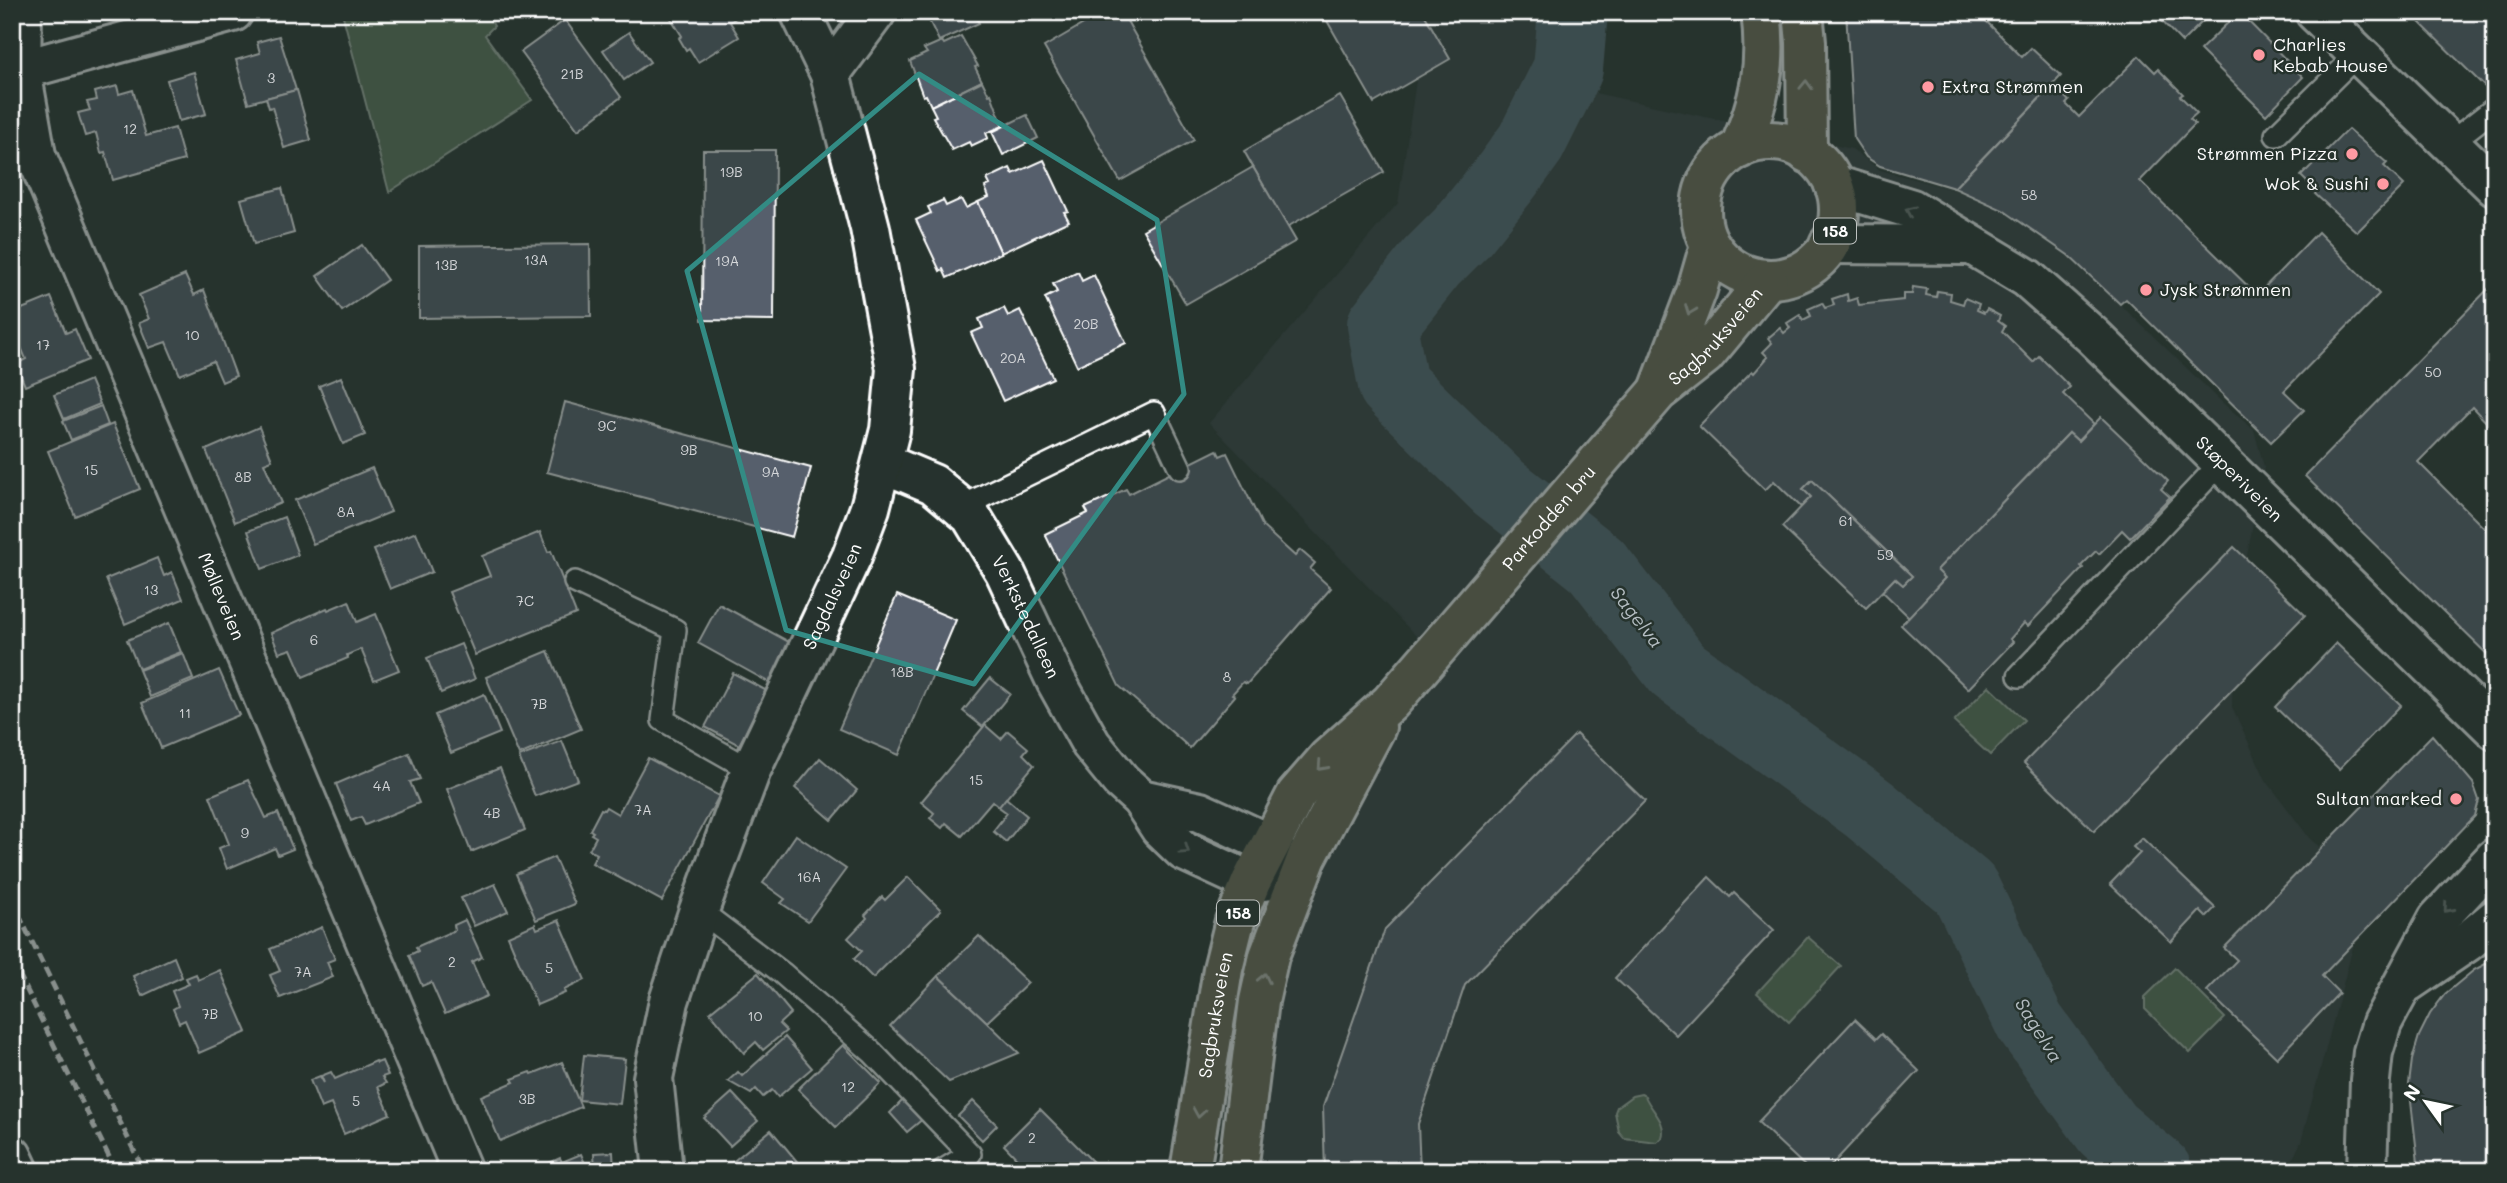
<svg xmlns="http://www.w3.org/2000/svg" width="2507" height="1183" font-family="Mali,sans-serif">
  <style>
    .built { fill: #354040 }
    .green { fill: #5b745a; stroke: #adbaac; stroke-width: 2 }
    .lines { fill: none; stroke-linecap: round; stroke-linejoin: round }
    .river { stroke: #566b74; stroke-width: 70 }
    .building { fill: #575e6c; stroke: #fff; stroke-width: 2 }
    .service-casing { stroke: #fff; stroke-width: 26 }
    .minor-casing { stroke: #fff; stroke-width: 44 }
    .tertiary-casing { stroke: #fff; stroke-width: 44 }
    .secondary-casing { stroke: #fff; stroke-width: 44 }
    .primary-casing { stroke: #fff; stroke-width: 44 }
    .service { stroke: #26332d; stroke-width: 21 }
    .minor { stroke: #26332d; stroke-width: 38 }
    .tertiary { stroke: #26332d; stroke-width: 38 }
    .secondary { stroke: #26332d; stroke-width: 38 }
    .primary { stroke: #716e59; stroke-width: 38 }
    .rail { stroke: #fff; stroke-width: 5; stroke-dasharray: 10 5; stroke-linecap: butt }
    .oneway { stroke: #bfbeb4 }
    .oneway2 { stroke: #727a76 }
    .marked { fill: none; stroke: #338b84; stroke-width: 5; stroke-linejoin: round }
    .poi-dot { fill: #ff9aa2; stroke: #26332d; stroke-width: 2.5 }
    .labels { text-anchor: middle; stroke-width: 5; stroke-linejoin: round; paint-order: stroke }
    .number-label { font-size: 14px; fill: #d5d7da }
    .shield { fill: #26332d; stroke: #bec2c0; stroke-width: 2 }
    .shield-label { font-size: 16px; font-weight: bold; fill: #fff }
    .poi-label { font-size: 18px; fill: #fff; stroke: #26332d; text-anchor: start }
    .street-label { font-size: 18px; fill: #fff; stroke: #26332d }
    .water-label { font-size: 19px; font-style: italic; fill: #b3bcc0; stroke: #26332d }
  </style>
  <rect width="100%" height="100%" fill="#26332d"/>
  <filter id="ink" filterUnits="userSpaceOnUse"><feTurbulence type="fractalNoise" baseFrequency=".0143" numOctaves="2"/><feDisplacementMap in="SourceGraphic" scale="14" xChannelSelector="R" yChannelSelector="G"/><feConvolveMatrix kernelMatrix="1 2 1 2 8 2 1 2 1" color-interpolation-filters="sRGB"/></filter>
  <g filter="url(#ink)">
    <path class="built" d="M1426,12h141l-4,74 289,63 28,21 90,24 59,28 48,41 148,142 29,25 10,37 -30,156 -2,84 34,73 44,59 59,48 -68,255 -14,29h-1079l30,-54 16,-234 145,-209 20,-35 -210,-216 189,-220z"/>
    <g class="green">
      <path d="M342,12h144l8,14 -9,9 47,65 -143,92z"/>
      <path d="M1989,686l35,34 -34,35 -36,-33z"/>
      <path d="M1808,937l33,29 -52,56 -32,-29z"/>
      <path d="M2175,968l50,50 -35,35 -45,-44v-12z"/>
      <path d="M1641,1094l4,2c6,15 22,25 17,42l-5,4 -33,-4 -5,-6 -4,-20 2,-5 15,-11z"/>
    </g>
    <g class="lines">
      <path class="river" d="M1570,12l2,10 -4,47 -37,74 -24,33 -46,57 -29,29 -50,63 11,60 104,101 100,79 81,105 191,139 96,80 65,134 77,106 50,42"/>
    </g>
    <g class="building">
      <path d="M667,12h66l4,5 -7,5 9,15 -41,25 -9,-14 -3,2 -7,-12 3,-2z"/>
      <path d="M925,12h49l5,11 -40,18z"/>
      <path d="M1104,12h18l72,128 -74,41 -76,-134z"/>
      <path d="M1322,12h101l27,47 -76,44z"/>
      <path d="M1846,12h131l45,45 9,-9 30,28 -107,112 -74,-22 -14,-9 -12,-18z"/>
      <path d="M2153,12h59l-30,30z"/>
      <path d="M2239,12l64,65 -37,38 -66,-65z"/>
      <path d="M2409,12h86v73l-8,4z"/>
      <path d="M565,20l56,77 -43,33 -57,-78z"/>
      <path d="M629,32l21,30 -26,18 -21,-30z"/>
      <path d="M279,36l17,54 -48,13 -12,-43 24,-7 -3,-11z"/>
      <path d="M961,36l17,30 -3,1 7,14 -51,25 -5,-11 -3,1 -13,-35 17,-8 -3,-4 18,-8 2,3z"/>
      <path d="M2139,56l16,16 3,-3 25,25 -3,2 17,17 -7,6 5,5 -55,57 117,114 61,-63 61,62 -95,97 20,19 -33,32 -145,-143 -6,5 -52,-49 -65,-45 -49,-22 99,-103 16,16 -3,3 13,13z"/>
      <path d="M194,72l12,42 -27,7 -12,-41z"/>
      <path d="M982,81l7,14 2,-1 12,32 -17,7 2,5 -17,8 -2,-4 -17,8 -19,-33 3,-1 -5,-10z"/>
      <path d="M117,86l2,8 14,-4 13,46 29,-8 9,32 -71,20 -8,-28 -4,1 -5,-20 -11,3 -7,-23 12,-3 -3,-8 10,-2 -2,-8z"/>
      <path d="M296,90h1l14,50 -27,8 -12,-41 -3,1 -3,-10z"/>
      <path d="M1340,96l44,76 -97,55 -43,-76z"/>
      <path d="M1027,115l11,23 -35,17 -11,-23z"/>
      <path d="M2348,129l39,34 -3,3 20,19 -47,47 -42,-38 2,-2 -16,-16z"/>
      <path d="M703,150h72l-1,171 -72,-1z"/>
      <path d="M1044,160l24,51 -4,1 5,9 -68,32 -23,-51 11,-5 -4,-10 5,-2 -3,-6 23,-11 3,6z"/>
      <path d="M1253,167l43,74 -110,63 -43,-74z"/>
      <path d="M282,188l12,45 -40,11 -13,-45z"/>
      <path d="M961,199l5,9 12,-6 23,51 -54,25 -4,-9 -3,2 -24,-51 15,-7 -3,-6 15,-7 3,6z"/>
      <path d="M12,200l6,14 -6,2z"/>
      <path d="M12,218l10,25 -10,4z"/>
      <path d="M590,244l1,72 -172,2v-72z"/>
      <path d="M362,245l25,35 -45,31 -25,-35z"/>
      <path d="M1078,272l4,9 12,-6 32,68 -49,23 -32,-68 12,-6 -4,-8z"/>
      <path d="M185,275l9,20 10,-5 32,86 -14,6 -9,-21 -33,14 -14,-33 -17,6 -10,-25 10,-4 -10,-24z"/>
      <path d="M2495,282v133l-9,7 -14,-15 -54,55 77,77v123l-190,-186z"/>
      <path d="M1913,287l14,2 -1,6 10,2 1,-6 14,2 -1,7 13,4 2,-6 14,6 -2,6 7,3 3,-4 13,7 -2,5 7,5 -3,5 31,31 6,-6 31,31 -7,7 31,30 -16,17 -9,-8 -132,137 8,8 -36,39 -27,-26 13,-13 8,7 9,-9 -100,-96 -9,9 8,8 -10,10 -27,-26 -9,9 -66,-64 53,-55 2,2 14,-16 -5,-5 9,-9 -4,-5 12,-10 4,5 6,-5 -3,-5 13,-8 3,5 8,-4 -3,-7 14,-6 3,5 9,-3 -2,-6 15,-5 1,7 9,-3 2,7 44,-5v-6h9z"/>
      <path d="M51,297l15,36 9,-4 13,31 -63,26 -9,-22 10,-5 -14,-33v-13z"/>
      <path d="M1004,308l4,8 12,-6 33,68 -50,23 -32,-68 12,-5 -4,-9z"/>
      <path d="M341,377l24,58 -22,9 -24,-58z"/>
      <path d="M90,380l10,24 -36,15 -10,-24z"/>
      <path d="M565,402l246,66 -19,69 -245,-65z"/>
      <path d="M101,406l7,19 -37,15 -8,-19z"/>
      <path d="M2101,417l67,64 -7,8 9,8 -40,41 -8,-8 -23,24 -3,-3 -15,15 2,2 -55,58 -4,-3 -14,16 3,3 -45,47 -67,-64 44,-47 -8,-8 132,-137 9,8z"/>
      <path d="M113,424l27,65 -65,27 -27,-65z"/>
      <path d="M259,427l13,33 -8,3 17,40 -46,19 -29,-72z"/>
      <path d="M1217,450l3,6 7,-3 36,74 32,29 5,-6 15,13 -5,6 21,19 -84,96 -4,-2 -11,12 3,2 -45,52 -71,-62 -74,-152 43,-21 -3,-5 41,-19 3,5z"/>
      <path d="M372,468l19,44 -78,32 -18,-44z"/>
      <path d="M1812,480l100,96 -9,9 -8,-7 -29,30 -84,-81 29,-30 -8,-8z"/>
      <path d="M284,517l14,38 -36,14 -14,-38z"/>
      <path d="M416,532l16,40 -42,17 -16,-39z"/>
      <path d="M540,532l8,20 3,-1 25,63 -101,41 -26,-63 41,-16 -8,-20z"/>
      <path d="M2234,547l71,68 -211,216 -70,-68z"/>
      <path d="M157,558l7,18 8,-4 11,27 -58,25 -19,-45z"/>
      <path d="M897,595l59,25 -57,135 -60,-26z"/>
      <path d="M349,601l8,21 19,-8 23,56 -25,10 -13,-31 -14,6 1,3 -45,19 -12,-28 -12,4 -8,-20 56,-25 1,2z"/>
      <path d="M719,604l72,39 -21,40 -72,-40z"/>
      <path d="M169,623l12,29 -42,17 -12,-29z"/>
      <path d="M2336,643l65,62 -62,64 -64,-62z"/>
      <path d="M461,644l14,35 -34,14 -14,-35z"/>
      <path d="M548,651l33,78 -62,26 -33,-78z"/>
      <path d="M183,653l10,26 -43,18 -11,-27z"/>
      <path d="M219,670l20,45 -78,33 -19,-45z"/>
      <path d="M733,673l34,18 -28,54 -34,-18z"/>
      <path d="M990,678l20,16 -27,33 -20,-16z"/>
      <path d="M484,694l16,39 -49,20 -16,-38z"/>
      <path d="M985,725l16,14 7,-8 20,17 -5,6 11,11 -35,42 -7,-6 -30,35 -16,-13 -4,5 -12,-10 4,-5 -13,-11z"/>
      <path d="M1576,734l69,67 -180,184 -47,139 2,47h-95l-2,-64 62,-178z"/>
      <path d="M2432,735l41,48 6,17 -4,16 -153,160 17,17 -62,65 -70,-67 30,-31 -13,-12z"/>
      <path d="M562,741l16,39 -43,16 -16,-39z"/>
      <path d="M409,753l11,26 -10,3 9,21 -54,22 -4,-8 -10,4 -15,-37z"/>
      <path d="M648,758l71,38 -57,105 -70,-38 5,-9 -8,-4 7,-13 -5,-3 2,-2 -3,-2 11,-21 3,1 2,-3 12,7z"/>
      <path d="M820,758l37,32 -25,30 -37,-32z"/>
      <path d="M500,768l25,62 -54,22 -24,-63z"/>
      <path d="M248,780l18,38 12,-5 15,36 -15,6 -3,-7 -48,21 -8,-21 10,-4 -19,-48z"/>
      <path d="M1006,798l21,18 -21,26 -13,-11 14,-18 -8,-6z"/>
      <path d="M796,835l50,34 -38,52 -27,-18 4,-4 -22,-16z"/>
      <path d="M2142,838l73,70 -9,9 -6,-6 -29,31 -61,-58 30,-31 -7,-6z"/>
      <path d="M554,857l21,47 -39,16 -20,-46z"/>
      <path d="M908,877l33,33 -68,68 -19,-19 8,-8 -14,-13 19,-20 -2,-3 17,-18 3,3z"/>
      <path d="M1709,877l21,20 4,-4 40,37 -98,105 -61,-57z"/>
      <path d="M495,884l13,27 -34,15 -13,-28z"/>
      <path d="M465,920l17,37 -10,5 15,34 -42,18 -14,-32 -9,4 -13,-31 9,-4 -2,-4 39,-17 -1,-5z"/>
      <path d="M559,920l26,60 -21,10 1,3 -28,12 -29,-69 27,-12 2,5z"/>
      <path d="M322,927l13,32 -8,3 6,15 -53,21 -10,-23 10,-4 -10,-22z"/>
      <path d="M979,936l49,47 -41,39 -49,-46z"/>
      <path d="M174,957l8,20 -40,19 -9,-20z"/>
      <path d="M2495,959v212h-76l-10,-87 3,-24 7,-24 11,-22 15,-20 29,-24z"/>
      <path d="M220,970l27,62 -48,21 -14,-33 -6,3 -6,-14 5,-3 -6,-15 17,-7 -3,-6 10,-4 2,6z"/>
      <path d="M758,973l33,40 -12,11 7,7 -23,19 -7,-8 -12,11 -34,-41z"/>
      <path d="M938,976l49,46 32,31 -70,29 -59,-56z"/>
      <path d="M1855,1019l21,20 5,-5 38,37 -93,100h-16l-52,-49z"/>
      <path d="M785,1037l27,31 -34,29 -6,-7 -9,7 -7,-8 -5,5 -23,-13 10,-9 4,4z"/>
      <path d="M843,1045l38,38 -45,44 -38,-38z"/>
      <path d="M584,1055l41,4 -5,45 -41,-4z"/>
      <path d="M376,1061l1,2 5,-2 6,14 -6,2 4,6 -8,4 12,27 -46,20 -13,-30 -10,4 -11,-28 10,-4 4,7 -3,-7 10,-4 4,7z"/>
      <path d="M562,1062l19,45 -81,34 -19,-45 33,-14 -2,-3 19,-7 1,2z"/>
      <path d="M732,1093l26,28 -28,25 -26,-28z"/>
      <path d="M905,1098l19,20 -17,14 -17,-19z"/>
      <path d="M973,1101l24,24 -15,15 -24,-24z"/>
      <path d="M1040,1109l53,53 -9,9h-55l-25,-26z"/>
      <path d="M771,1130l34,41 -82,-1z"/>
      <path d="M613,1152l1,19h-19l-1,-18z"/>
      <path d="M581,1154l7,17h-48l9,-4 -2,-3 13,-6 2,4z"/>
    </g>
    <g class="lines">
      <g class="service-casing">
        <g id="service">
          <path d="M2276,135l82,-81"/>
          <path d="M2450,143l45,-35"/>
          <path d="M961,507l193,-94 26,55"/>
          <path d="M575,582l100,48 -12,90 88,50"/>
          <path d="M2019,676l203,-214"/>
          <path d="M699,910l83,63 90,79 98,102 -28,17"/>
        </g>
      </g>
      <g class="minor-casing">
        <g id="minor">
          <path id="s1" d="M22,12l-1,58 15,85 426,1016"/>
          <path d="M12,69l9,1 212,-58"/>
          <path d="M830,74l46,-62"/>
          <path id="s2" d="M1834,185l78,24 115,69 66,58 402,394"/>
          <path d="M1829,244l140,1"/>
          <path id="s3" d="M883,463l50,21 38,32 34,56 51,109 35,63 30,37 20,18 19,29 24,23 67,31 47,-4"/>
          <path d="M1141,799l59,13 20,9 49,23 21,25"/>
          <path d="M2408,982l59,-40 28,-23"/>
          <path id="s4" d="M663,1171l-10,-93 16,-77 30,-91 52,-140 101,-214 18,-48 20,-78 6,-61 -26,-141 -40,-154 -30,-62"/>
          <path d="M2367,1171l3,-91 3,-28 9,-29 56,-104 57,-61"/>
        </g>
      </g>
      <g class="tertiary-casing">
        <path id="tertiary" d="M12,1156l7,15"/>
      </g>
      <g class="secondary-casing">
        <path id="secondary" d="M2315,12l180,175"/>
      </g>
      <g class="primary-casing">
        <g id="primary">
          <path d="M1803,12l3,30 1,111"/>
          <circle cx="1770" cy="210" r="69"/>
          <path d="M1739,149c21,-47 29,-85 22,-137"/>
          <path d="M1659,390l38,-100 13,-45"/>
          <path id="s5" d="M1190,1171l33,-202 12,-48 16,-39 45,-87 32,-37 62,-55 268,-311 47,-37 63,-76"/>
          <path d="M1238,1171l21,-170 10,-45 38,-99 69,-130"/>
        </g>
      </g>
      <use href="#service" class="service"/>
      <use href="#minor" class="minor"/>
      <use href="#tertiary" class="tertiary"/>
      <use href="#secondary" class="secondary"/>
      <use href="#primary" class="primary"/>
      <g class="rail">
        <path d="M12,901l132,270"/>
        <path d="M12,960l104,211"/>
      </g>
    </g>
    <defs><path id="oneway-chevron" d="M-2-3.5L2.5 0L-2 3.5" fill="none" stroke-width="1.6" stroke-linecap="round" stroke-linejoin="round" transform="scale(1.75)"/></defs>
    <g class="oneway">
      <use href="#oneway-chevron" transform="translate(1806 85) rotate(-88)"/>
      <use href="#oneway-chevron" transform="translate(1690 310) rotate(111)"/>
      <use href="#oneway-chevron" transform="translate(1322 766) rotate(132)"/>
      <use href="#oneway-chevron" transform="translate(1264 978) rotate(-78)"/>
      <use href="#oneway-chevron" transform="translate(1199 1113) rotate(99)"/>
    </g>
    <g class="oneway2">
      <use href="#oneway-chevron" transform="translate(1910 211) rotate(-156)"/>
      <use href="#oneway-chevron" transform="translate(1185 850) rotate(34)"/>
      <use href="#oneway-chevron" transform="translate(2448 908) rotate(132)"/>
    </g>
  </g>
  <path d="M0 0H2507V1183H0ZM919,74l238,146 27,174 -210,290 -188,-54 -99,-359z" fill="#26332d" fill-opacity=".55" fill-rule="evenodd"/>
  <path class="marked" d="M919,74l238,146 27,174 -210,290 -188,-54 -99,-359z"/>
  <g class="poi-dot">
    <circle cx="2259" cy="55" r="7"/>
    <circle cx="1928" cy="87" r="7"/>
    <circle cx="2352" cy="154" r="7"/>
    <circle cx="2383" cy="184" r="7"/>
    <circle cx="2146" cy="290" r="7"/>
    <circle cx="2456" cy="799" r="7"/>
  </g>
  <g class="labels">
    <g class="number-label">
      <text x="572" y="79">21B</text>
      <text x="271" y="83">3</text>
      <text x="130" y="134">12</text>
      <text x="731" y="177">19B</text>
      <text x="2029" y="200">58</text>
      <text x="536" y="265">13A</text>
      <text x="727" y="266">19A</text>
      <text x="446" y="270">13B</text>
      <text x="1086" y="329">20B</text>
      <text x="192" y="340">10</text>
      <text x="43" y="350">17</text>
      <text x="1013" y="363">20A</text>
      <text x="2433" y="377">50</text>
      <text x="607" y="431">9C</text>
      <text x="689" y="455">9B</text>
      <text x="91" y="475">15</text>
      <text x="771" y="477">9A</text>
      <text x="243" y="482">8B</text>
      <text x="346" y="517">8A</text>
      <text x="1846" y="526">61</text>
      <text x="1885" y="560">59</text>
      <text x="151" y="595">13</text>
      <text x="525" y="606">7C</text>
      <text x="314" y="645">6</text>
      <text x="902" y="677">18B</text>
      <text x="1227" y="682">8</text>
      <text x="539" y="709">7B</text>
      <text x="185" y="718">11</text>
      <text x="976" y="785">15</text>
      <text x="382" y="791">4A</text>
      <text x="643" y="815">7A</text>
      <text x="492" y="818">4B</text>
      <text x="245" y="838">9</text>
      <text x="809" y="882">16A</text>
      <text x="452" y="967">2</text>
      <text x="549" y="973">5</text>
      <text x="303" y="977">7A</text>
      <text x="210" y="1019">7B</text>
      <text x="755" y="1021">10</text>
      <text x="848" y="1092">12</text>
      <text x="527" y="1104">3B</text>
      <text x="356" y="1106">5</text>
      <text x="1032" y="1143">2</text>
    </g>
    <g class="shield">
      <rect x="1814" y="218.5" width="42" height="25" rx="5"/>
      <rect x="1217" y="900.5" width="42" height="25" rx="5"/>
    </g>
    <g class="shield-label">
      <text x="1835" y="237">158</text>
      <text x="1238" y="919">158</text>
    </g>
    <g class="poi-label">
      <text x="2273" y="51">Charlies<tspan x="2273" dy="21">Kebab House</tspan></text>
      <text x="1942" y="93">Extra Strømmen</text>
      <text x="2338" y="160" text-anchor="end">Strømmen Pizza</text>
      <text x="2369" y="190" text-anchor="end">Wok &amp; Sushi</text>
      <text x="2160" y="296">Jysk Strømmen</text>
      <text x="2442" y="805" text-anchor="end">Sultan marked</text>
    </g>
    <g class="street-label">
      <text dy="6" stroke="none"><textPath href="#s5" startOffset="1017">Sagbruksveien</textPath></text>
      <text dy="6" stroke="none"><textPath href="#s2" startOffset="508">Støperiveien</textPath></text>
      <text dy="6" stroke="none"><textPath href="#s5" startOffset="770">Parkodden bru</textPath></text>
      <text dy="6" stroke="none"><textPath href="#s4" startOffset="609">Sagdalsveien</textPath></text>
      <text dy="6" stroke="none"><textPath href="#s1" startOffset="623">Mølleveien</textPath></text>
      <text dy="6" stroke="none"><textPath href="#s3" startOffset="219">Verkstedalleen</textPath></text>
      <text dy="6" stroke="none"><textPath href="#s5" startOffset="158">Sagbruksveien</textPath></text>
    </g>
    <g class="water-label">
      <text transform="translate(1637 617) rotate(52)" y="7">Sagelva</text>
      <text transform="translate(2039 1030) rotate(58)" y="7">Sagelva</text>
    </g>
  </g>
  <rect width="2507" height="1183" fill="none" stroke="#26332d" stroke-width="42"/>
  <rect x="21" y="21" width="2465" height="1141" fill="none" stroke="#fff" stroke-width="2.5" filter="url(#ink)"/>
  <g transform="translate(2426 1102) rotate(303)" stroke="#26332d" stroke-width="5" paint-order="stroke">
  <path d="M0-5L12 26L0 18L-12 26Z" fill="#ffffff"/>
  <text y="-10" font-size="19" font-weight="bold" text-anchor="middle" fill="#ffffff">N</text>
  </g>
</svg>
